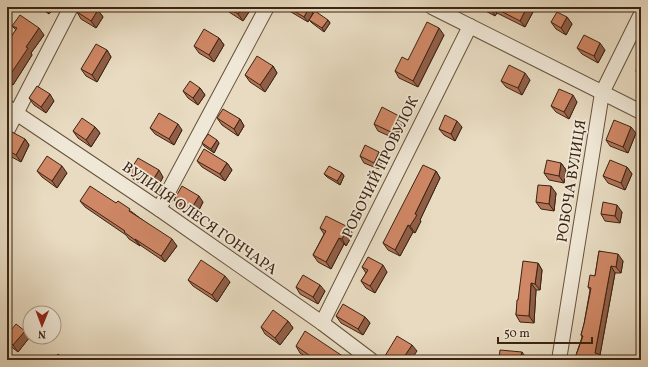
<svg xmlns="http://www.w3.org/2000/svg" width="648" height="367" font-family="Vollkorn,serif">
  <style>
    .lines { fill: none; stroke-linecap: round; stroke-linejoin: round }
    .street-casing { stroke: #66523e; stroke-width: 16 }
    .street { stroke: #f0e8d7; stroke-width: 14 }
    .wall { fill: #b27457; stroke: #3b2413 }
    .shaded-wall { fill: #915e47; stroke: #3b2413 }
    .building { fill: #cf8765; stroke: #3b2413 }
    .labels { text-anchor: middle; stroke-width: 3.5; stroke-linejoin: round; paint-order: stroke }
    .street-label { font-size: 15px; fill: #3b2413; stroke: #f0e8d7 }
  </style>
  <rect width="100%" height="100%" fill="#e8dbc1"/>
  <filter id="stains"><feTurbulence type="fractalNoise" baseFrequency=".005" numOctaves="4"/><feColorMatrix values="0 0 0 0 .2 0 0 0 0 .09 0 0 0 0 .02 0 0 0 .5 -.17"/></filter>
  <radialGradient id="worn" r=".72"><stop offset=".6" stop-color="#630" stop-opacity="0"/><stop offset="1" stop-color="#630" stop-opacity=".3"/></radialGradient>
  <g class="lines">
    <g class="street-casing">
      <g id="street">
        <path d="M432,7l209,105"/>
        <path d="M7,107l152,102 163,114 49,37"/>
        <path d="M7,131l64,-124"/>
        <path d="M159,209l108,-202"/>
        <path d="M322,323l148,-297"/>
        <path d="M559,360l43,-267 39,-79"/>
      </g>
    </g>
    <use href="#street" class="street"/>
  </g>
  <g class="wall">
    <path d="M39,7h15l-5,7z"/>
    <path d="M225,7h24l2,2 -8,12 -14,-9z"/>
    <path d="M284,7h23l6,6 -5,9 -22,-13z"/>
    <path d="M478,7h53l3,3 -9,17 -28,-14 -2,3z"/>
    <path d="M98,10l5,7 -7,11 -15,-9 -4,-7z"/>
    <path d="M567,17l5,7 -6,11 -10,-6 -5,-7z"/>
    <path d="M309,20h19l2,3 -6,9 -12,-9z"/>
    <path d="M12,26l32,9 -13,18 1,2 -19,30 -6,-4v-38l9,-13z"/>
    <path d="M444,35l-26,52 -19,-9 -4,-7 13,-11z"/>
    <path d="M219,38l5,7 -10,17 -15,-9 -5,-7z"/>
    <path d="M577,48l28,2 -7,13 -16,-9z"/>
    <path d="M107,50l4,7 -14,25 -11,-6 -5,-7z"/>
    <path d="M641,61v17l-5,-7z"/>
    <path d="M273,66l4,7 -12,19 -15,-10 -5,-7z"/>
    <path d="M530,80l-8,15 -16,-8 -5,-6z"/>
    <path d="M200,88l5,7 -7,10 -10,-7 -5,-7z"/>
    <path d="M29,98l25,3 -8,12 -12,-8z"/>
    <path d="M577,102l-8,17 -13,-7 -5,-6z"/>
    <path d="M399,116l5,6 -8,17 -18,-8 -4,-7z"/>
    <path d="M217,118l23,1 4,7 -6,10 -16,-11z"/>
    <path d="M95,127l5,6 -9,14 -13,-9 -5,-7z"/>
    <path d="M462,127l-7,14 -11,-6 -5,-6z"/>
    <path d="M150,128l32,2 -8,15 -19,-11z"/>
    <path d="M636,133l-8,20 -18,-7 -4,-6z"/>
    <path d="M25,139l4,6 -8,17 -13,-7 -1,-2v-10z"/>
    <path d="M202,143h17l-5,10 -10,-7z"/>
    <path d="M360,156l24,2 -5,11 -15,-6z"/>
    <path d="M197,161l30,2 5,7 -7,11 -23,-14z"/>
    <path d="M561,163l5,7 -2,13 -15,-3 -5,-7z"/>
    <path d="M627,167l5,7 -7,16 -17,-7 -5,-7z"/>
    <path d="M37,171l30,2 -10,15 -15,-11z"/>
    <path d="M436,171l4,7 -20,42 1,1 -6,12 -2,-1 -13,24 -12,-6 -5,-7z"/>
    <path d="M129,172l34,5 -8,15 -22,-13z"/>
    <path d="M342,173l2,3 -4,9 -13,-8 -3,-3z"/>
    <path d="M556,193l-2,18 -13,-2 -5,-7z"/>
    <path d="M174,200l29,2 -7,14 -17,-10z"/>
    <path d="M80,201l36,2 16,9 45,34 -12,16 -25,-17v1l-11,-7 -3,-4 -41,-28z"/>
    <path d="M622,212l-2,11 -15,-2 -4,-7z"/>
    <path d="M320,228l33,6 -7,12 -2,-2 -13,25 -13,-7 -5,-7 11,-21z"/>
    <path d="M599,251l24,10 -2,12h-6l-15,82 5,5h-29l-1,-2 7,-21 -1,-2 3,-11 6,-34 -2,-3 7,-11z"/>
    <path d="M538,263l4,7 -2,20h-4l-2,33 -14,-1 -4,-7 2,-15z"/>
    <path d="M362,267l25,5 -12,21 -9,-5 -5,-7 5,-8z"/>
    <path d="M188,280l42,2 -13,20 -24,-16z"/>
    <path d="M296,287l29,4 -7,13 -18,-10z"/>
    <path d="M336,316l29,1 5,6 -7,12 -22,-12z"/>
    <path d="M288,321l5,7 -13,17 -15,-11 -4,-7z"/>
    <path d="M7,335l22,3 -11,14 -9,-7 -2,-3z"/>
    <path d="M296,346l52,14h-37l-11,-7z"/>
    <path d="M385,356l6,4h-4z"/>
  </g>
  <g class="shaded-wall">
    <path d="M45,7h9l-5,7z"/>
    <path d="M243,7h6l2,2 -8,12 -5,-7z"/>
    <path d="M492,7l5,6 -2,3 -4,-6z"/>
    <path d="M527,7h4l3,3 -9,17 -5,-6z"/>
    <path d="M309,8l4,5 -5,9 -4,-5z"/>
    <path d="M98,10l5,7 -7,11 -5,-7z"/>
    <path d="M567,17l5,7 -6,11 -5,-7z"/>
    <path d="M328,20l2,3 -6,9 -2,-4z"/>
    <path d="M39,28l5,7 -13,18 1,2 -19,30 -5,-7 18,-31z"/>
    <path d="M439,28l5,7 -26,52 -5,-6z"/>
    <path d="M219,38l5,7 -10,17 -5,-7z"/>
    <path d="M600,43l5,7 -7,13 -4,-7z"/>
    <path d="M107,50l4,7 -14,25 -5,-7z"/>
    <path d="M273,66l4,7 -12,19 -5,-7z"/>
    <path d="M525,73l5,7 -8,15 -4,-7z"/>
    <path d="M200,88l5,7 -7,10 -5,-7z"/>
    <path d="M50,94l4,7 -8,12 -5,-6z"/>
    <path d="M573,95l4,7 -8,17 -5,-7z"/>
    <path d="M399,116l5,6 -8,17 -5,-7z"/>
    <path d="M240,119l4,7 -6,10 -4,-7z"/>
    <path d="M457,121l5,6 -7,14 -4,-7z"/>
    <path d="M178,124l4,6 -8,15 -5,-6z"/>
    <path d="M95,127l5,6 -9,14 -5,-7z"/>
    <path d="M631,127l5,6 -8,20 -5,-6z"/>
    <path d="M25,139l4,6 -8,17 -5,-7z"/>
    <path d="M217,140l2,3 -5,10 -3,-4z"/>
    <path d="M379,152l5,6 -5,11 -5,-6z"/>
    <path d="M227,163l5,7 -7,11 -5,-7z"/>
    <path d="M561,163l5,7 -2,13 -5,-7z"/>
    <path d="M62,166l5,7 -10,15 -5,-7z"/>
    <path d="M627,167l5,7 -7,16 -4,-7z"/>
    <path d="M159,170l4,7 -8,15 -5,-7z"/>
    <path d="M436,171l4,7 -20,42 1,1 -6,12 -5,-7 5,-12z"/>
    <path d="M342,173l2,3 -4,9 -3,-4z"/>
    <path d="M551,186l5,7 -2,18 -5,-7z"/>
    <path d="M199,196l4,6 -7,14 -5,-7z"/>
    <path d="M617,205l5,7 -2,11 -5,-7z"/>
    <path d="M408,225l5,7 -13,24 -5,-6z"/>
    <path d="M348,227l5,7 -7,12 -4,-7z"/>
    <path d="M339,238l5,6 -13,25 -5,-7z"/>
    <path d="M135,239l5,6v1l-5,-6z"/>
    <path d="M172,239l5,7 -12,16 -4,-6z"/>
    <path d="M618,254l5,7 -2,12 -5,-6z"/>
    <path d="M538,263l4,7 -2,20 -5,-6z"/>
    <path d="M383,265l4,7 -12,21 -5,-7z"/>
    <path d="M611,266l4,7 -16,87 -4,-7z"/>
    <path d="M225,276l5,6 -13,20 -5,-7z"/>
    <path d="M531,283l5,7 -2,33 -5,-7z"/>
    <path d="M320,285l5,6 -7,13 -5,-7z"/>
    <path d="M365,317l5,6 -7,12 -5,-6z"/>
    <path d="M288,321l5,7 -13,17 -5,-7z"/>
    <path d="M25,331l4,7 -11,14 -5,-7z"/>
    <path d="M412,345l5,6 -6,9h-9z"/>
    <path d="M522,352l5,7v1h-3l-3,-5z"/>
    <path d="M601,355l4,5h-5z"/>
  </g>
  <g class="building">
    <path d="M80,7h13l5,3 -7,11 -14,-9z"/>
    <path d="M227,7h16l-5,7z"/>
    <path d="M287,7h20l2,1 -5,9z"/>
    <path d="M486,7h6l-1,3z"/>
    <path d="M493,7h34l-7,14z"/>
    <path d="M315,11l13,9 -6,8 -13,-8z"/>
    <path d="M557,12l10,5 -6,11 -10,-6z"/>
    <path d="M20,15l19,13 -13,19 2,1 -20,30 -1,-1v-34l10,-15 -5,-2z"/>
    <path d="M427,22l12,6 -26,53 -18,-10 7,-14 6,3z"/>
    <path d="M204,29l15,9 -10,17 -15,-9z"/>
    <path d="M584,35l16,8 -6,13 -17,-8z"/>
    <path d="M96,44l11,6 -15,25 -11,-6z"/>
    <path d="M257,56l16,10 -13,19 -15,-10z"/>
    <path d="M641,61v13l-5,-3z"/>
    <path d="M509,65l16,8 -7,15 -17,-7z"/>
    <path d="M190,81l10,7 -7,10 -10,-7z"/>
    <path d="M37,86l13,8 -9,13 -12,-9z"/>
    <path d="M559,89l14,6 -9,17 -13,-6z"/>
    <path d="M382,107l17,9 -8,16 -17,-8z"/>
    <path d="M223,109l17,10 -6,10 -17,-11z"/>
    <path d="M159,113l19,11 -9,15 -19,-11z"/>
    <path d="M445,115l12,6 -6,13 -12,-5z"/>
    <path d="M82,118l13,9 -9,13 -13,-9z"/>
    <path d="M614,120l17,7 -8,20 -17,-7z"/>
    <path d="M12,132l13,7 -9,16 -9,-5v-7z"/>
    <path d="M208,134l9,6 -6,9 -9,-6z"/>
    <path d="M365,145l14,7 -5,11 -14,-7z"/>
    <path d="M204,149l23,14 -7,11 -23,-13z"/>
    <path d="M47,156l15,10 -10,15 -15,-10z"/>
    <path d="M138,158l21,12 -9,15 -21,-13z"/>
    <path d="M547,160l14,3 -2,13 -15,-3z"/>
    <path d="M610,160l17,7 -6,16 -18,-7z"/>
    <path d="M423,165l13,6 -21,43 2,1 -7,11 -2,-1 -13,25 -12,-7z"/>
    <path d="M329,166l13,7 -5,8 -13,-7z"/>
    <path d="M538,185l13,1 -2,18 -13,-2z"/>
    <path d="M90,186l26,17 2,-2 12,8 -1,2 43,28 -11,17 -26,-17v1l-11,-8 1,-1 -45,-30z"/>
    <path d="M182,186l17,10 -8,13 -17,-9z"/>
    <path d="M603,202l14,3 -2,11 -14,-2z"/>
    <path d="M326,216l22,11 -6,12 -3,-1 -13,24 -13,-7 13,-24 -6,-3z"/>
    <path d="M599,251l19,3 -2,13 -5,-1 -16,87 6,2 -1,5h-20l-5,-2 8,-22 -2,-1 3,-11 7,-36 -3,-1 2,-12 5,1z"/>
    <path d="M368,257l15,8 -13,21 -9,-5 7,-11 -6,-3z"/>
    <path d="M201,260l24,16 -13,19 -24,-15z"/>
    <path d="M523,261l15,2 -3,21 -4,-1 -2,33 -13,-1 1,-15h1z"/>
    <path d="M303,275l17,10 -7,12 -17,-10z"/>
    <path d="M343,304l22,13 -7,12 -22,-13z"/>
    <path d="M273,310l15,11 -13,17 -14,-11z"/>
    <path d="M16,324l9,7 -12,14 -6,-5v-5z"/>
    <path d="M305,331l42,28 -1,1h-30l-20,-14z"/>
    <path d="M397,336l15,9 -10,15h-11l-6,-4z"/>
    <path d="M500,350l22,2 -1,3 3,1v4h-25z"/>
    <path d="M58,354l7,6h-11z"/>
  </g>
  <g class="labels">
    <g class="street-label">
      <text transform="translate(380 167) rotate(-64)" y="5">РОБОЧИЙ ПРОВУЛОК</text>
      <text transform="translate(571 181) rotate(-81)" y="5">РОБОЧА ВУЛИЦЯ</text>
      <text transform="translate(200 218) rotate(35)" y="5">ВУЛИЦЯ ОЛЕСЯ ГОНЧАРА</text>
    </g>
  </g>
  <rect width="648" height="367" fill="none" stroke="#e8dbc1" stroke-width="24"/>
  <rect x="8" y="8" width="632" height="351" fill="none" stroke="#3b2413" stroke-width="2"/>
  <rect x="12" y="12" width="624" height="343" fill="none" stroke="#3b2413"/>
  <g transform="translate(42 325) rotate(181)"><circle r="19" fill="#f0e8d7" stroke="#a89a89"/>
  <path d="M0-3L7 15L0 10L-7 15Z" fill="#8f2418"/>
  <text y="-6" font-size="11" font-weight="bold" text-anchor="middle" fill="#3b2413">N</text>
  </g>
  <path d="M498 337v6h94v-6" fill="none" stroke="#3b2413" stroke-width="2"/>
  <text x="504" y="337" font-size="12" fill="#3b2413" stroke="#f0e8d7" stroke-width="3" paint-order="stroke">50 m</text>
  <rect width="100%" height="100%" filter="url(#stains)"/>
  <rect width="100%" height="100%" fill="url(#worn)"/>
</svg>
